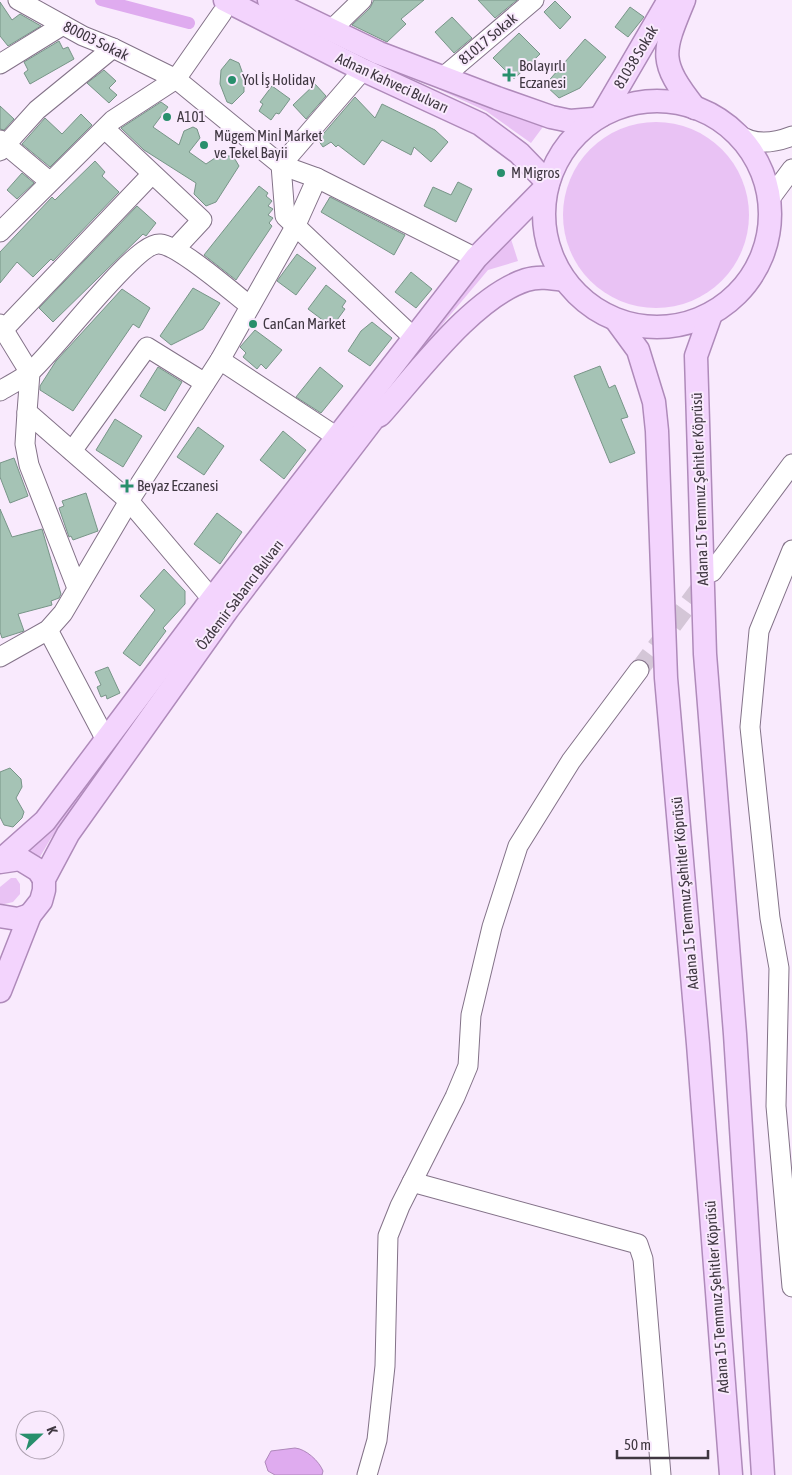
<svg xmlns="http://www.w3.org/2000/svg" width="792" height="1475" font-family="'Asap Condensed',sans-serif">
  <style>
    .green { fill: #e9c2f4 }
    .water { fill: #dfabef; stroke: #af88bb }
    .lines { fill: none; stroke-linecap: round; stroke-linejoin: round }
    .canal { stroke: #dfabef; stroke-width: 12 }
    .building { fill: #a5c3b5; stroke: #789588 }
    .minor-tunnel { stroke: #d4c6d7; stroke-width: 19; stroke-dasharray: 19 9; stroke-linecap: butt }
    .minor-casing { stroke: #837288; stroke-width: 21 }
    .major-casing { stroke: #af8aba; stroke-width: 25 }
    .minor { stroke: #fff; stroke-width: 19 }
    .major { stroke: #f3d4fd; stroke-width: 22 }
    .poi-dot { fill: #288f6c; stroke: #f9eafd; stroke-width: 2 }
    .labels { text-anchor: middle; stroke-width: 4; stroke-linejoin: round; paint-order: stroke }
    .street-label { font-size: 15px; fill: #3f3741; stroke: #f9eafd }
    .poi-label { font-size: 15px; fill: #3f3741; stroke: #f9eafd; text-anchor: start }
  </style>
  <rect width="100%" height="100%" fill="#f9eafd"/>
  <g class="green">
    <path d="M245,0h11l292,120 -17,23 -45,-32z"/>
    <circle cx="656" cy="215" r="93"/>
    <path d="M510,236l8,25 -30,9 -42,50 -395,518 -14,24 -12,-8 419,-542z"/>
    <path d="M11,878h5l4,6v10l-7,8 -13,3v-18z"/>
  </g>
  <path class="water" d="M295,1448c11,1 24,13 28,23l-1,4h-47l-7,-4 -3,-9 6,-11z"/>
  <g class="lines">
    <path class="canal" d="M101,0l88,23"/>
  </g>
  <g class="building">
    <path d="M424,0l-23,19 5,5 -19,18 -35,-17 18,-17 4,-8z"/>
    <path d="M478,0h39l-22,18z"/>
    <path d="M555,1l16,16 -11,12 -16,-17z"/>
    <path d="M0,2l12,18 8,-6 21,12 -33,20 -8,-10z"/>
    <path d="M630,7l14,10 -16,20 -13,-10z"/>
    <path d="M452,17l20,21 -18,15 -19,-21z"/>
    <path d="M519,33l21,21 -26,25 -21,-21z"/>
    <path d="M585,39l21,18 -26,31 -21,10 -14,-13z"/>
    <path d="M59,41l4,8 5,-2 6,12 -44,25 -6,-11 4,-3 -4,-8z"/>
    <path d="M230,59l9,4 5,14v15l-12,12 -5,-2 -7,-18 1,-14z"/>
    <path d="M104,70l12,11 -7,7 8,7 -8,8 -22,-20z"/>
    <path d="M315,84l11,12 -20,23 -13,-14z"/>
    <path d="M272,86l18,13 -11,15 -3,-1 -5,7 -12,-9 4,-7 -3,-2z"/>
    <path d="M355,97l20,21 7,-14 53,26 13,12 -17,20 -17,-15 -3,8 -29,-15 -18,25 -26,-20 -2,2 -5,-5 -8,5 -5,-7z"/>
    <path d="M161,102l7,5 -15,20 26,18 5,-14 9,-4 4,2 3,9 -11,14 17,12 12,-8h15l6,10 -23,36 -10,4 -12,-12 2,-11 -52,-33 -23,-22z"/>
    <path d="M0,106l14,13 -10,11 -4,-1z"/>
    <path d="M81,114l11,11 -42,42 -28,-23 23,-26 17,16z"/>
    <path d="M95,161l10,11 -3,4 17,16 -66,69 -2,-2 -18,18 -16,-15 -17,21v-31l52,-55 3,3z"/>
    <path d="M22,173l12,10 -17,16 -10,-9z"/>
    <path d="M458,182l14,7 -16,33 -32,-16 9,-19 18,8z"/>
    <path d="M259,186l9,7 -2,3 6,5 -4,5 5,3 -5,6 5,3 -4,5 3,3 -36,54 -32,-25z"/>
    <path d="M330,197l75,38 -11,20 -73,-43z"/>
    <path d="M137,206l19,17 -10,13 -3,-2 -90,88 -14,-14z"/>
    <path d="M297,254l19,14 -20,27 -19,-14z"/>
    <path d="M411,272l21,17 -16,19 -21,-16z"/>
    <path d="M326,285l20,16 -4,6 3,2 -13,18 -24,-18z"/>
    <path d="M193,288l27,15 -17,26 -32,16 -11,-9z"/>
    <path d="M122,289l28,19 -11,20 -6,-4 -60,87 -33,-21v-4l16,-25z"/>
    <path d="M372,322l20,16 -22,28 -22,-15 13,-20z"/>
    <path d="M255,330l27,20 -16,19 -5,-5 -4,5 -14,-12 3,-4 -6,-6z"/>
    <path d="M600,366l9,22 6,-3 13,32 -7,2 14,34 -25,10 -36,-87z"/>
    <path d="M158,367l24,15 -17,29 -25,-15z"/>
    <path d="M320,367l23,19 -22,27 -25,-16z"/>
    <path d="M115,419l27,17 -19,31 -27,-17z"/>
    <path d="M198,427l26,19 -20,29 -27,-18z"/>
    <path d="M283,431l23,19 -22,29 -24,-19z"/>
    <path d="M14,458l14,38 -18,7 -10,-26v-14z"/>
    <path d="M86,493l12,38 -25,9 -2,-4 -2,1 -10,-29 5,-2 -2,-5z"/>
    <path d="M0,509l12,28 30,-8 19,65 -2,4 -8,3 1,4 -34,9 6,17 -22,7 -2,-6z"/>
    <path d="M217,513l25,19 -22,32 -26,-20z"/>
    <path d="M164,569l21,22v13l-22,24 3,3 -26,35 -17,-13 32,-43 -15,-14z"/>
    <path d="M108,667l12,26 -13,6 -1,-4 -5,2 -4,-10 4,-2 -6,-13z"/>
    <path d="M10,768l11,11 1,8 -6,11 8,14 -2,6 -9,9 -9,-2 -4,-8v-45z"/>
  </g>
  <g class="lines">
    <path class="minor-tunnel" d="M639,670l68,-91"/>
    <g class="minor-casing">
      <g id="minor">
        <path d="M330,31l32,-31"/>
        <path d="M0,64l63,-39"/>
        <path d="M363,70l-82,95 4,51 129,122"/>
        <path d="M442,78l92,-78"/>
        <path d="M105,129l97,91 -27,29"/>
        <path d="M737,133c16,13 37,10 55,3"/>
        <path d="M0,140l49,41"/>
        <path d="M0,151l37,-41 76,-62"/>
        <path d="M317,178l159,80"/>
        <path d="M769,200l23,-31"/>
        <path d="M0,232l113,-112 63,-41 46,-66"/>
        <path d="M0,324l30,49 -3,39 102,89 83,98"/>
        <path d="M4,329l148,-155"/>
        <path d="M220,360l117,77"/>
        <path d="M0,391c9,-6 21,-11 29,-18 24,-19 106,-132 131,-129 20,2 72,48 90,62"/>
        <path d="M27,412l-2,32 4,21 48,123"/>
        <path d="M72,451l75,-104 58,36"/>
        <path d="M792,550l-33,81 -9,96 20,191 9,50 -3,138 16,181"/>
        <path d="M712,572l80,-108"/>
        <path d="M48,630l58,110"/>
        <path d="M0,657l48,-27 15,-17 66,-112 91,-141 75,-133 22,-49 -36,-13 -105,-86 -63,-31 -30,-12 -65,-36"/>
        <path d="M412,1182l226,62 5,15 18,216"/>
        <path d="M367,1475l10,-35 8,-74 3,-130 12,-30 55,-109 13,-31 3,-51 21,-88 26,-81 53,-85 68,-91"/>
      </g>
    </g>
    <g class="major-casing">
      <g id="major">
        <path d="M225,0l138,70 117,54 39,29 29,30"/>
        <path d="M269,0l110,53 118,45 54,19 19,4 24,-2"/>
        <path d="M684,0c-22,53 -26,61 11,108"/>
        <circle cx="657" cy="214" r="113"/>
        <path d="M602,115l67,-115"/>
        <path d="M711,314l-15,42 9,298 30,380 28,441"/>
        <path d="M616,320l22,30 16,52 3,29 9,247 32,366 33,431"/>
        <path d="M0,861l45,-40 167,-222 264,-341 71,-72"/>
        <path d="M0,862l20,-3 18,11 6,9"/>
        <path d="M0,916l18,3 12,-4"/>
        <path d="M0,991l30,-76 11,-14 3,-11v-11l24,-45 160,-225 146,-191 6,-3c37,-41 93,-118 146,-135 12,-4 25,-2 38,0"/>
      </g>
    </g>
    <use href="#minor" class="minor"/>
    <use href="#major" class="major"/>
  </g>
  <g class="poi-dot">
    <path d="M506.5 67.5h5v5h5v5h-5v5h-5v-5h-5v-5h5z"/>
    <circle cx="232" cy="80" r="5"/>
    <circle cx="167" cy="117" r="5"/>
    <circle cx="204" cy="145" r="5"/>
    <circle cx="501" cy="173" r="5"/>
    <circle cx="253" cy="324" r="5"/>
    <path d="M124.5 478.5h5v5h5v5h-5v5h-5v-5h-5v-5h5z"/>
  </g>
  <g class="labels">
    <g class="street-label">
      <text transform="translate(488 39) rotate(-40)" y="5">81017 Sokak</text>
      <text transform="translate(96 41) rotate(26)" y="5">80003 Sokak</text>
      <text transform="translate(636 57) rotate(-59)" y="5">81038 Sokak</text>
      <text transform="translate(392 83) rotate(25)" y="5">Adnan Kahveci Bulvarı</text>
      <text transform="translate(700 489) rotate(-92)" y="5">Adana 15 Temmuz Şehitler Köprüsü</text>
      <text transform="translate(240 595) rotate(-53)" y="5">Özdemir Sabancı Bulvarı</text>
      <text transform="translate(685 893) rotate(-95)" y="5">Adana 15 Temmuz Şehitler Köprüsü</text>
      <text transform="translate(717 1297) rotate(-94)" y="5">Adana 15 Temmuz Şehitler Köprüsü</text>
    </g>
    <g class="poi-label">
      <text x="519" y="71">Bolayırlı<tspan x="519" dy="17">Eczanesi</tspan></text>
      <text x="242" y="85">Yol İş Holiday</text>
      <text x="177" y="122">A101</text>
      <text x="214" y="141">Mügem Minİ Market<tspan x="214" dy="17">ve Tekel Bayii</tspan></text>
      <text x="511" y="178">M Migros</text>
      <text x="263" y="329">CanCan Market</text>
      <text x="137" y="491">Beyaz Eczanesi</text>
    </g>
  </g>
  <g transform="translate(40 1435) rotate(68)"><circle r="24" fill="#f9eafd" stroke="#afa2b2"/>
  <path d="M0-4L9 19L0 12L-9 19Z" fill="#288f6c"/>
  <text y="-8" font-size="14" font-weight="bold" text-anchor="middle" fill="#3f3741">K</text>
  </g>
  <path d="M617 1450v8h91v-8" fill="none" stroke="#3f3741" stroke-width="2.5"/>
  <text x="624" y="1450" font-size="15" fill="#3f3741" stroke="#f9eafd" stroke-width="4" paint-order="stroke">50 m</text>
</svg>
